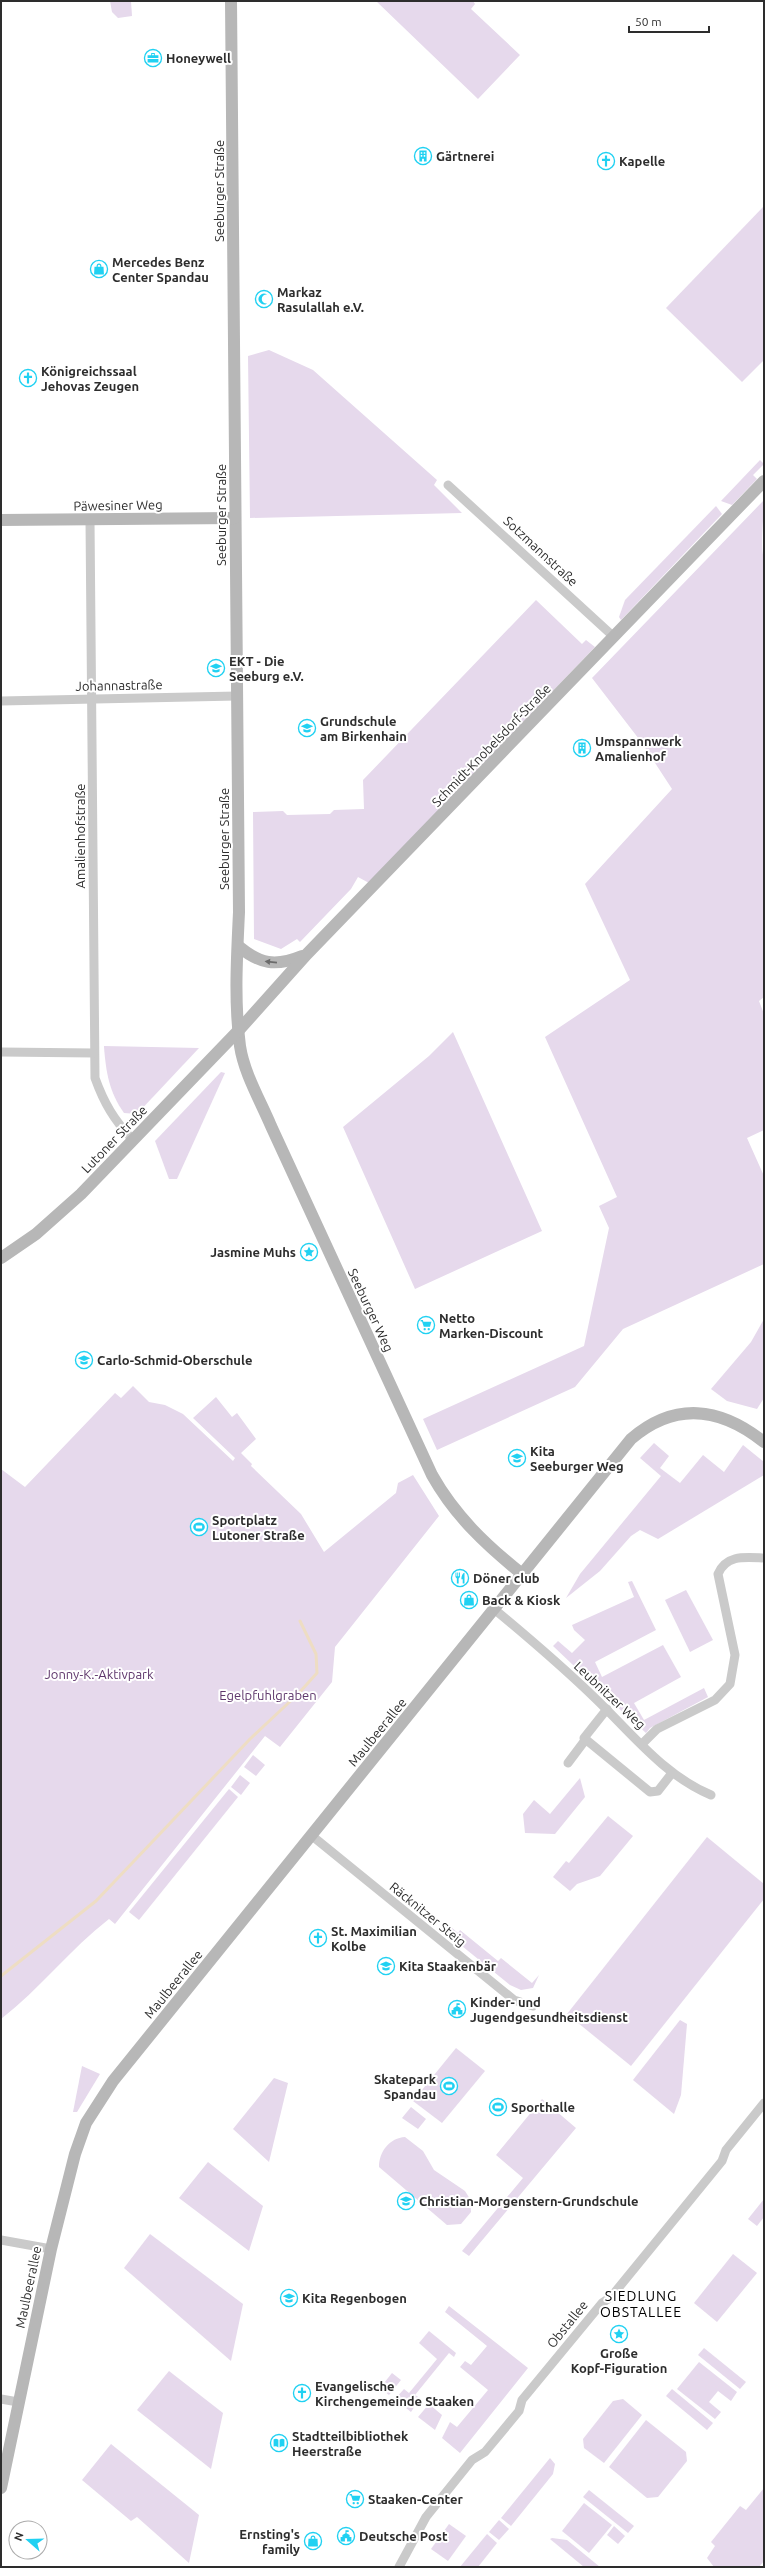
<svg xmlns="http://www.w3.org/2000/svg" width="765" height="2568" font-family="Ubuntu,sans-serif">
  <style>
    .green { fill: #e6d9ec }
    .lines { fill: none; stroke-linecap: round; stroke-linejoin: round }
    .stream { stroke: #eeddc3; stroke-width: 3 }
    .street { stroke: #cacaca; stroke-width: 9 }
    .secondary { stroke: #b7b7b7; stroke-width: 12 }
    .oneway { fill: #6b6b6b }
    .labels { text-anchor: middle; stroke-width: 4; stroke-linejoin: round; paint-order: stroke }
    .poi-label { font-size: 13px; font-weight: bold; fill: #2d2d2d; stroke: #fff; text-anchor: start }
    .street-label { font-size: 13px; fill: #2d2d2d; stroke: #fff }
    .park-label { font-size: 13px; fill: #5f376c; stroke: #fff }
    .neighbourhood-label { font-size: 14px; letter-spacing: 1px; fill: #000; stroke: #fff }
  </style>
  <rect width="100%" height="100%" fill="#fff"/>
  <g class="green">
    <path d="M110,1h21l1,15 -14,2 -6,-6z"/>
    <path d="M376,1h97l2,3 -4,5 49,46 -42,44z"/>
    <path d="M764,206v154l-22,22 -76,-74z"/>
    <path d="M269,350l44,20 124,110 -3,5 28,28 -212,5 -2,-162z"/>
    <path d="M760,460l4,4 -11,11 4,4 -25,26 -11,-4z"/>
    <path d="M764,500c0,13 -4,50 0,58v439l-5,4 5,13v116l-17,8 17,38v88l-141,65 -48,58 -138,63 -14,-31 161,-73 25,-118 -10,-22 18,-9 -72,-160 85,-57 -45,-96 87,-95 -30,-46 -50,-65z"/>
    <path d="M716,506l6,8 -101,106 -2,-3 6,-17z"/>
    <path d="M536,600l46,44 4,-4 9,7 -226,236 -11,-6 -7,12 -51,53 -3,-3 -16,10 -27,-10 -1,-127 30,-1 4,4 43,-1 4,-4 30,-1 -1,-29z"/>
    <path d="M453,1032l89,199 -127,58 -72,-162 86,-71z"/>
    <path d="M104,1047v-1l95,2 -62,66 -13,-1c-15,-21 -18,-41 -20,-66z"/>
    <path d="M221,1072l4,1 -48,106h-8l-14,-38z"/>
    <path d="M764,1319v79l-7,11 -30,-8 -16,-12 40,-47z"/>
    <path d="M133,1386l16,16 16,3 18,9 50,47 2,-3 -42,-40 23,-21 16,20 5,-4 19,26 -15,14 11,11 -1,2 50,48 23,38 72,-59 2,-10 15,-8 26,41 -104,131 -3,35 -52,65 -15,-11 -150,188 -6,-5c-39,30 -69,70 -108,100v-550l24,18 90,-94 6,5z"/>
    <path d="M654,1443l15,13 -9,12 20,15 23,-28 21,17 19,-27 21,17v13l-106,64 -18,-9 -9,6 -31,35 -34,27 14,-24 81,-98 -21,-18z"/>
    <path d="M632,1581l24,49 -61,32 7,15 61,-32 18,32 -47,26 10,17 60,-32 4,9 -58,31 -4,5 -11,-10 4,-3 -5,-6 -5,4 -76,-72 5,-5 14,12 13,-13 -11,-10 -2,-5 62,-28 -6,-15z"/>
    <path d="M686,1590l27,50 -23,12 -25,-52z"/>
    <path d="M253,1755l12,10 -9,11 -12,-9z"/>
    <path d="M240,1775l10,8 -9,12 -10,-8z"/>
    <path d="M580,1778l5,19 -30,37 -30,-1 -2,-19 11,-14 16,14z"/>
    <path d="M229,1789l9,8 -99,123 -10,-8z"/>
    <path d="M608,1816l25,20 -33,40 -23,8 -7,7 -17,-14 13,-16 3,2z"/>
    <path d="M707,1837l57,47v15l-133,167 -64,-52z"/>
    <path d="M451,1927l7,6 2,-3 38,31 3,-3 31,25 7,-8 -6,13 -12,2 -11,-5 -64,-52z"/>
    <path d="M680,2020l7,4 -6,71 -7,19 -41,-34z"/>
    <path d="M456,2048l29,23 -43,52 -29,-22z"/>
    <path d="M82,2066l18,8 -23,38h-4z"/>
    <path d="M274,2078l14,5 -19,79 -36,-33z"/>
    <path d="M542,2099l34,29 -107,128 -7,-5 61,-73 -27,-23z"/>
    <path d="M411,2107l15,12 -8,10 -16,-11z"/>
    <path d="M405,2137l18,14 11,19 31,21 5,8 1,13 -10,12 -14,1 -68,-58c0,-16 11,-29 26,-30z"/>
    <path d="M208,2162l55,44 -14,45 -70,-53z"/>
    <path d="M764,2199v18l-7,9 -9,-7z"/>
    <path d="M150,2234l93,70 -12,57 -107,-93z"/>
    <path d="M733,2254l24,19 -40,49 -23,-19z"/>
    <path d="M449,2306l79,62 -68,85 -18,-15 8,-16 7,5 31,-37 -28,-23 5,-6 6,4 16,-19 -42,-34z"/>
    <path d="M429,2331l27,22 -2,4 -5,-4 -34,42 5,3 -9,14 -16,-13 9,-10 5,4 28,-34 -18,-16z"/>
    <path d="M704,2348l42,34 -6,7 -42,-34z"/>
    <path d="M699,2362l38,30 -6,9 -13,-10 -9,11 12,10 -6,7 -38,-30z"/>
    <path d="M169,2371l54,42 -12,56 -74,-59z"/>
    <path d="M392,2373l9,7 -12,15 -9,-7z"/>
    <path d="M672,2389l41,34 -6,7 -41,-34z"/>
    <path d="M623,2399l19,16 -38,48 -20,-15 -1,-9 30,-38z"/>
    <path d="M429,2404l13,11 -7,15 -17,-13z"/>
    <path d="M646,2420l40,32 1,9 -29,36 -11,1 -38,-31z"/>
    <path d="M111,2444l88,71 -10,48 -52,-46 -6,4 -49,-41z"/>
    <path d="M550,2458l5,6 -2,10 -42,52 -10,-8z"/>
    <path d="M764,2488v73l-5,6h-45l-7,-9 8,-12 -4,-4 29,-36 6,4z"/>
    <path d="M589,2490l45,36 -6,7 -45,-36z"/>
    <path d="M584,2503l28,22 -23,28 -27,-22z"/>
    <path d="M499,2520l10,9 -10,11 -10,-8z"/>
    <path d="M449,2524l17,12 -18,25 -17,-12z"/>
    <path d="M614,2526l11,10 -7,8 -11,-9z"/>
    <path d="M487,2534l10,9 -19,24h-18z"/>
    <path d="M552,2538l15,2 33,27h-16l-34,-28z"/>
  </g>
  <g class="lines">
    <path class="stream" d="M1,1976l95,-75 154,-162 48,-45 19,-21 -1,-19 -16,-33"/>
    <g class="street">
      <path d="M448,485l166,152"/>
      <path d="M90,520l5,558c9,25 19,42 37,61"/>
      <path d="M1,701l236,-5"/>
      <path d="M1,1052l93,1"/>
      <path d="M494,1609c35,29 70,59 103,91 35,34 68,76 114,95"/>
      <path d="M607,1709l-23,29 66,54 8,-1 14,-18"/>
      <path d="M642,1744l15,-15 58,-29 15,-16 5,-29 -17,-81c8,-19 26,-17 44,-16"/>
      <path d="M568,1763l18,-24"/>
      <path d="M311,1835l203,165 19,6"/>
      <path d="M1,2240l50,9"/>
      <path d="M1,2399l17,3"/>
      <path d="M399,2567l27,-50 46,-57 13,-8 34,-41 3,-11 80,-97 9,-6 111,-136 4,-11 38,-47"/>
    </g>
    <g class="secondary">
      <path d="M231,1l8,911c-2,44 -5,89 1,134 4,27 20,54 31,80l161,349c23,41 54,70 90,99"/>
      <path d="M1,520l234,-2"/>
      <path d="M238,946c22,18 37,21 64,10"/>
      <path d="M1,1258l35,-24 45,-40 158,-164 68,-76 457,-473"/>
      <path d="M1,2488l50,-239 24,-95 11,-31 27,-42 518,-642c44,-38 89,-32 133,3"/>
    </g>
  </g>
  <defs><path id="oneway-solid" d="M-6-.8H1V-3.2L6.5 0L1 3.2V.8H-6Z"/></defs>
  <use class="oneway" href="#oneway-solid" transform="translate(271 962) rotate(-174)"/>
  <defs>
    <g id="office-ring" transform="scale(0.9)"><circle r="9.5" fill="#fff" stroke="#20d1f2" stroke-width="1.5"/><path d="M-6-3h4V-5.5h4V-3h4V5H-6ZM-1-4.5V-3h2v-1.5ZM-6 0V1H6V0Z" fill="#20d1f2"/></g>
    <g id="building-ring" transform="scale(0.9)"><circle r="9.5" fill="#fff" stroke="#20d1f2" stroke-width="1.5"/><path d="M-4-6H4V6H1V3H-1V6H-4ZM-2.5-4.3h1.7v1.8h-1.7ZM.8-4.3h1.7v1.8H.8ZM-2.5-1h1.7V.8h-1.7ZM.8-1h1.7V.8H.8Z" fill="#20d1f2"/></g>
    <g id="church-ring" transform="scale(0.9)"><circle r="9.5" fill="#fff" stroke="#20d1f2" stroke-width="1.5"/><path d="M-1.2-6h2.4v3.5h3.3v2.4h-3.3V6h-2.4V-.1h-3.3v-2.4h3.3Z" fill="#20d1f2"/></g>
    <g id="shop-ring" transform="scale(0.9)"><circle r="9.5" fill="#fff" stroke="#20d1f2" stroke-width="1.5"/><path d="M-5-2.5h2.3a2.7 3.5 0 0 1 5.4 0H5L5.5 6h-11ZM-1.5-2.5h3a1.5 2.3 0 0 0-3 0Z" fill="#20d1f2"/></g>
    <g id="mosque-ring" transform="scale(0.9)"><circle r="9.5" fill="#fff" stroke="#20d1f2" stroke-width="1.5"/><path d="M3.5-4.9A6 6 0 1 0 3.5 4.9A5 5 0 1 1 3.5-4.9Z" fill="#20d1f2"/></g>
    <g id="school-ring" transform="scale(0.9)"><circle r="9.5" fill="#fff" stroke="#20d1f2" stroke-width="1.5"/><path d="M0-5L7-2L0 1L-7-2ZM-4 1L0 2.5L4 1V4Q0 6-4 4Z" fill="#20d1f2"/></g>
    <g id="sight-ring" transform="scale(0.9)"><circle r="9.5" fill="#fff" stroke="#20d1f2" stroke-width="1.5"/><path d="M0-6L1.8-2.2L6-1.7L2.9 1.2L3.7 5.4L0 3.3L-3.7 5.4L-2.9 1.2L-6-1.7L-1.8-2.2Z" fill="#20d1f2"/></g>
    <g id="supermarket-ring" transform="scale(0.9)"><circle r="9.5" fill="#fff" stroke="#20d1f2" stroke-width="1.5"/><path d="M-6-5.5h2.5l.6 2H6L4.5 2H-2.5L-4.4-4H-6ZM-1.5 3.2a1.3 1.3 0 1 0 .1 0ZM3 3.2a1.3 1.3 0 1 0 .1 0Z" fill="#20d1f2"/></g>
    <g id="stadium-ring" transform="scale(0.9)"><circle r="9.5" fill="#fff" stroke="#20d1f2" stroke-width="1.5"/><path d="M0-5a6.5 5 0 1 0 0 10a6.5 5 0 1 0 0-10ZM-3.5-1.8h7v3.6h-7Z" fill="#20d1f2"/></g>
    <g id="restaurant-ring" transform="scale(0.9)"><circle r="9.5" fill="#fff" stroke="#20d1f2" stroke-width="1.5"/><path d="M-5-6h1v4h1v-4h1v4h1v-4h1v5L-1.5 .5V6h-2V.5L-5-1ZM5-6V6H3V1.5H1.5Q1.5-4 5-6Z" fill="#20d1f2"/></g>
    <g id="civic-ring" transform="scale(0.9)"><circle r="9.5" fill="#fff" stroke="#20d1f2" stroke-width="1.5"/><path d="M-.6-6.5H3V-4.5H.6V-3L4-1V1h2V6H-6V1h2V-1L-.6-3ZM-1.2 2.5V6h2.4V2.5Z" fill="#20d1f2"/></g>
    <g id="library-ring" transform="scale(0.9)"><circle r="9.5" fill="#fff" stroke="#20d1f2" stroke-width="1.5"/><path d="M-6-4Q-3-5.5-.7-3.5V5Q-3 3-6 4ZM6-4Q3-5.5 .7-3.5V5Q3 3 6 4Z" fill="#20d1f2"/></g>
  </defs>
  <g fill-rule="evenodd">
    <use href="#office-ring" x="153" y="58"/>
    <use href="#building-ring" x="423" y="156"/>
    <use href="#church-ring" x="606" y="161"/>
    <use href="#shop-ring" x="99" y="269"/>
    <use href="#mosque-ring" x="264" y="299"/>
    <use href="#church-ring" x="28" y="378"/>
    <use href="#school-ring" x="216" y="668"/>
    <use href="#school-ring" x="307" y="728"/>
    <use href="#building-ring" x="582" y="748"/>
    <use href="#sight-ring" x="309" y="1252"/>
    <use href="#supermarket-ring" x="426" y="1325"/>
    <use href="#school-ring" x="84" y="1360"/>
    <use href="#school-ring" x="517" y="1458"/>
    <use href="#stadium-ring" x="199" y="1527"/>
    <use href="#restaurant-ring" x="460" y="1578"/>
    <use href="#shop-ring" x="469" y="1600"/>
    <use href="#church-ring" x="318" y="1938"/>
    <use href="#school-ring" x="386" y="1966"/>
    <use href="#civic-ring" x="457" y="2009"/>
    <use href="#stadium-ring" x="449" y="2086"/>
    <use href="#stadium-ring" x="498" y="2107"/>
    <use href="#school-ring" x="406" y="2201"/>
    <use href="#school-ring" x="289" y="2298"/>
    <use href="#sight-ring" x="619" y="2334"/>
    <use href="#church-ring" x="302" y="2393"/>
    <use href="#library-ring" x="279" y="2443"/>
    <use href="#supermarket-ring" x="355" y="2499"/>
    <use href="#civic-ring" x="346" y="2536"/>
    <use href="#shop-ring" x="313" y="2541"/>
  </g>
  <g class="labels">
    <g class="poi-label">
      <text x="166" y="63">Honeywell</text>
      <text x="436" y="161">Gärtnerei</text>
      <text x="619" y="166">Kapelle</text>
      <text x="112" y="267">Mercedes Benz<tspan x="112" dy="15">Center Spandau</tspan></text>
      <text x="277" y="297">Markaz<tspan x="277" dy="15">Rasulallah e.V.</tspan></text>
      <text x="41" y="376">Königreichssaal<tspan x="41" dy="15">Jehovas Zeugen</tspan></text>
      <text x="229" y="666">EKT - Die<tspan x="229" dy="15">Seeburg e.V.</tspan></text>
      <text x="320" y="726">Grundschule<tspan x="320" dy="15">am Birkenhain</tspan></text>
      <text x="595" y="746">Umspannwerk<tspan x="595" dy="15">Amalienhof</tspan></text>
      <text x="296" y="1257" text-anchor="end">Jasmine Muhs</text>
      <text x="439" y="1323">Netto<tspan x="439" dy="15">Marken-Discount</tspan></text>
      <text x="97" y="1365">Carlo-Schmid-Oberschule</text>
      <text x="530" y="1456">Kita<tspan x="530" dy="15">Seeburger Weg</tspan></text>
      <text x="212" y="1525">Sportplatz<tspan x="212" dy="15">Lutoner Straße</tspan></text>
      <text x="473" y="1583">Döner club</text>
      <text x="482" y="1605">Back &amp; Kiosk</text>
      <text x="331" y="1936">St. Maximilian<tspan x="331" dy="15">Kolbe</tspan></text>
      <text x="399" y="1971">Kita Staakenbär</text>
      <text x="470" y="2007">Kinder- und<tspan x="470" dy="15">Jugendgesundheitsdienst</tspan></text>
      <text x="436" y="2084" text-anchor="end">Skatepark<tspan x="436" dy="15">Spandau</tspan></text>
      <text x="511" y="2112">Sporthalle</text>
      <text x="419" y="2206">Christian-Morgenstern-Grundschule</text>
      <text x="302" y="2303">Kita Regenbogen</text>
      <text x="619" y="2358" text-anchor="middle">Große<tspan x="619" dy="15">Kopf-Figuration</tspan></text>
      <text x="315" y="2391">Evangelische<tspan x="315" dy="15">Kirchengemeinde Staaken</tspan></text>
      <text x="292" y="2441">Stadtteilbibliothek<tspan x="292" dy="15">Heerstraße</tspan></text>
      <text x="368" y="2504">Staaken-Center</text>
      <text x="300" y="2539" text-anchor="end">Ernsting's<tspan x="300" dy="15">family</tspan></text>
      <text x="359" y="2541">Deutsche Post</text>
    </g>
    <g class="street-label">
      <text transform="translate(219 191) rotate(-90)" y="5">Seeburger Straße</text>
      <text transform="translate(118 505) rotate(-1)" y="5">Päwesiner Weg</text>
      <text transform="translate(221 515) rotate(-90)" y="5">Seeburger Straße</text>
      <text transform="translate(541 551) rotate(43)" y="5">Sotzmannstraße</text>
      <text transform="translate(119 685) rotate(-1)" y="5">Johannastraße</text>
      <text transform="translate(491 745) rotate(-46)" y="5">Schmidt-Knobelsdorf-Straße</text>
      <text transform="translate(80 836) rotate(-90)" y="5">Amalienhofstraße</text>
      <text transform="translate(224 839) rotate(-90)" y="5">Seeburger Straße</text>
      <text transform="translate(114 1139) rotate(-46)" y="5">Lutoner Straße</text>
      <text transform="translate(371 1310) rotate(65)" y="5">Seeburger Weg</text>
      <text transform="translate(610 1695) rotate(43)" y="5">Leubnitzer Weg</text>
      <text transform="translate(377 1732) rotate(-51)" y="5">Maulbeerallee</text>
      <text transform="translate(428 1914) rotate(39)" y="5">Räcknitzer Steig</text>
      <text transform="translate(173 1984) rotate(-51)" y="5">Maulbeerallee</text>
      <text transform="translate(28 2287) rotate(-78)" y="5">Maulbeerallee</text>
      <text transform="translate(567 2324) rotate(-51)" y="5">Obstallee</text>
    </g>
    <g class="park-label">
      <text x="99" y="1679">Jonny-K.-Aktivpark</text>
      <text x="268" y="1700">Egelpfuhlgraben</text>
    </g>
    <g class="neighbourhood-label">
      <text x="641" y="2301">SIEDLUNG<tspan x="641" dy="16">OBSTALLEE</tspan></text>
    </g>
  </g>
  <rect width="765" height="2568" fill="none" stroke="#2d2d2d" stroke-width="4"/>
  <g transform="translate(28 2540) rotate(290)"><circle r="19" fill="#ffffff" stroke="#ababab"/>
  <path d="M0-3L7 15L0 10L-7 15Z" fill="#20d1f2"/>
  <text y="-6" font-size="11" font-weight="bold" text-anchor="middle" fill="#2d2d2d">N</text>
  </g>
  <path d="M629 26v6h80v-6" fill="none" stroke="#2d2d2d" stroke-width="2"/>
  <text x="635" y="26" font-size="12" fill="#2d2d2d" stroke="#ffffff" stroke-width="3" paint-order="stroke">50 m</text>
</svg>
